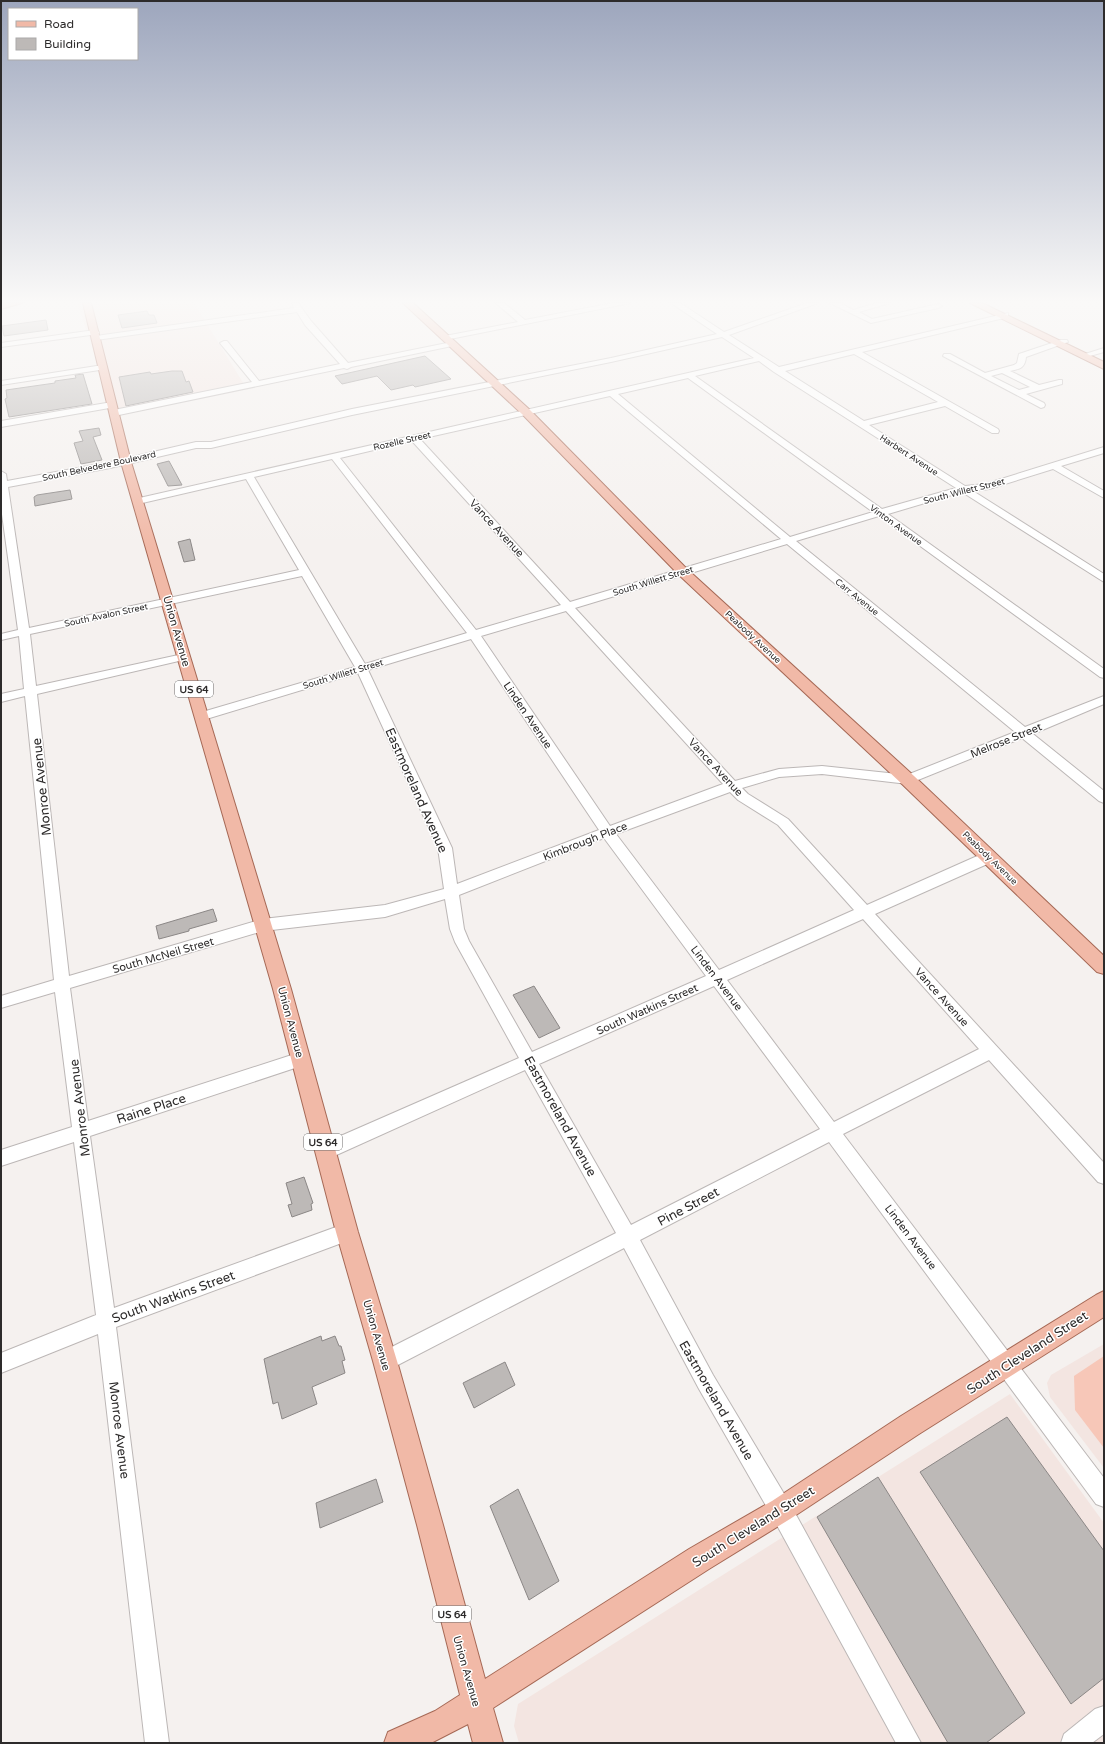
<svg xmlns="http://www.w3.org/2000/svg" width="1105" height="1744" font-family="'Varela Round',sans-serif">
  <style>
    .built { fill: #f3e5e1 }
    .green { fill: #f7c7b8 }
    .building { fill: #bdb9b7; stroke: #8b8786 }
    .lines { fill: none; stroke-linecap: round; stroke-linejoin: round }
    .minor-casing { stroke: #bcb7b6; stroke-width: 2 }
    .major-casing { stroke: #a66956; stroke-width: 2 }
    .minor { fill: #fff; fill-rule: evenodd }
    .major { fill: #f1b9a7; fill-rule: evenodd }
    .labels { text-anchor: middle; stroke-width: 3; stroke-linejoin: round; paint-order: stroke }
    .far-street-label { font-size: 9px; fill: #2d2b2b; stroke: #fff }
    .shield { fill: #fff; stroke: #6c6b6b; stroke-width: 1 }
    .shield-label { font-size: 10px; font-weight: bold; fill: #2d2b2b }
    .street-label { font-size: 11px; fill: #2d2b2b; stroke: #fff }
    .near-street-label { font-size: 13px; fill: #2d2b2b; stroke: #fff }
  </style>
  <rect width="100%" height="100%" fill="#f5f1ef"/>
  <g class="built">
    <path d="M77,303h117l51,83 -130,26z"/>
    <path d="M1104,1344v124l-54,-71 -3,-14 4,-8z"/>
    <path d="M1010,1394l94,129v220h-585l-5,-17 4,-22z"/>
  </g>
  <path class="green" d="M1104,1356v92l-29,-38 -1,-34z"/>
  <g class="building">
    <path d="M147,311l2,4h5l3,8 -35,5 -4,-13z"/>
    <path d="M46,320l2,10 -44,6 -2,-10z"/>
    <path d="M425,356l26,23 -36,8 -2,-2 -22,5 -14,-14 -35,8 -7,-8z"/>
    <path d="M172,371h10l4,11 3,-1 4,11 -67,14 -7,-29 31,-5 1,2z"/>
    <path d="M83,374l9,30 -83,13 -4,-18 2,-1 -1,-8 49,-7v-2l21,-3 -1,-3z"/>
    <path d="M99,428l2,7 -8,2 9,23 -21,4 -7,-21 9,-2 -4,-10z"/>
    <path d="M169,461l13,24 -14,1 -11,-22z"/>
    <path d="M70,490l2,9 -37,7 -1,-9 3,-2z"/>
    <path d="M190,539l5,21 -11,2 -6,-20z"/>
    <path d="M213,909l4,12 -28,8v2l-30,8 -3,-13z"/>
    <path d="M534,986l26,42 -21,10 -26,-43z"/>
    <path d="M304,1177l9,26 -2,1 1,6 -20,7 -4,-12 4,-1 -6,-21z"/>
    <path d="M321,1336l1,5 13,-5 4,10h2l4,14 -3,1 3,12 -33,14 5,17 -35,15 -4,-17 -5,2 -9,-45z"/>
    <path d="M505,1362l10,23 -41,23 -11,-25z"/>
    <path d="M1007,1417l97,134v127l-33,26 -151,-232z"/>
    <path d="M878,1477l147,236 -39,30h-38l-131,-226z"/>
    <path d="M376,1479l7,23 -63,26 -4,-25z"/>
    <path d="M518,1489l41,92 -30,19 -39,-94z"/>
  </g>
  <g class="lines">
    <g class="minor-casing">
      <g id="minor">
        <path d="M292,303h6l13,18 37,42 104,-21 4,2 -4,2 -101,21 -4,2 -3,-1 -230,48 -4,-3 4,-3 138,-28 -32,-39 4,-2h3l32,40 81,-17 -35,-39 -8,-13 -201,28 -4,-2 4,-2 198,-28z"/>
        <path d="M496,303h8l21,17 88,-17h17l-185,37 -4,-2 4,-2 73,-14z"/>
        <path d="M671,303h9l44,29 83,-29h11l-89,32 50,32 229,-54v4l-146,35 136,77 1,2 -1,2h-6l-47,-27 -76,19 96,61 20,-2 119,-37v6l-43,13 43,25v7l-51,-29 -64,20 -16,2 131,83v8l-142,-90 -74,22 216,155v9l-4,-1 -221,-161 -83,25 229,186 79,-31v8l-71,30 71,57v12l-5,-2 -77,-63 -114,46 -86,-10 -43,3 -37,11 6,6 40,25 79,86 117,-52 5,-1 5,1 2,4 -2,4 -119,53 229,249v21l-6,-2 -109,-122 -146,74 261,344v29l-8,-3 -267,-362 -189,98 73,135 76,127 132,241h-25l-123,-225 -74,-129 -75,-141 -232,120 -7,3 -7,-3 -3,-7 3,-7 238,-121 -91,-163 -193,87 -6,2 -6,-2 -3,-6 3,-6 199,-87 -64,-116 -5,-13 -5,-30 -60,18 -122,14 -193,57 18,133 213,-69 6,2 2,5 -2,5 -6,2 -211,70 24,172 233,-85 6,3 3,6 -3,6 -6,3 -231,86 53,416h-24l-47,-409 -97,39v-20l95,-38 -22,-173 -73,24v-16l71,-23 -17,-135 -54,16v-12l53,-16 -29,-284 -24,6v-8l23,-5 -5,-53 -18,4v-6l17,-4 -17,-123v-36l5,3 1,7 103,-19 86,-20h15l141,-33 259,-51 106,-24zM722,337l32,21 -619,141 -2,2 2,2 3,1 108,-25 53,91 -270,58 -21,-141 102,-19 86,-20h15l141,-33 259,-53zM854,354l84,48 -74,19 -79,-50zM759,361l15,11 182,116 -74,21 -187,-133zM688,378l185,134 -83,25 -172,-143zM610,396l171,143 -211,63 -150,-163zM412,441l149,164 -85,25 -136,-172zM332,459l135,174 -102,31 -111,-187zM787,544l228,188 -108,43 -85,-9 -43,3 -44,12 -160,-173zM302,576l53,91 -156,46 -2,3 2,3 4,1 155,-47 80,175 6,41 -59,16 -122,14 -194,57 -32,-282 146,-34 4,-1 2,-2 -2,-2 -4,-1 -147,32 -6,-52zM566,611l157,173 -113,42 -129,-190zM471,639l128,191 -142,54 -5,-36 -84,-178zM730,792l8,8 40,25 76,85 -135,60 -103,-136zM604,838l102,138 -174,76 -63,-111 -5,-12 -5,-34zM863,919l116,130 -145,73 -107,-142zM714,986l106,143 -189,96 -92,-161z"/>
        <path d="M830,303h10l13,7 24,-7h13l-31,9 13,7 66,-15 4,2 -4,2 -67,15z"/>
        <path d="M95,330l4,2 -1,2 -97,13v-4z"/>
        <path d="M1061,340h6l1,2 -42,15c-1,11 -6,12 -16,14l29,14 20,-5h3v4l-36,10 18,9 1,2 -1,2 -3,1 -98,-52 1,-2h6l35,19 29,-8 3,-2 2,-9zM1002,373l28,14 -11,3 -28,-14z"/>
        <path d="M1104,348v4l-21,6 -4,-2z"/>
        <path d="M103,365h3v4l-105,16v-4z"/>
        <path d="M112,402l4,3 -1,2 -114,20v-6z"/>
        <path d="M1104,1706v28l-12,9h-31l3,-9 31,-25z"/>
      </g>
    </g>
    <g class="major-casing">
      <g id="major">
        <path d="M1,303h21l-21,6z"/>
        <path d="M83,303h8l40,159 160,527 67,243 39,129 46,164 42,154 204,-130 83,-48 129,-85 195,-121 8,-4v26l-185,117 -129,85 -81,50 -216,139 10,35h-30l-5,-19 -37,19h-47l4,-11 47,-21 25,-16 -43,-170 -44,-164 -37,-129 -63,-243 -152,-527z"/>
        <path d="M403,303h10l117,107 157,159 227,207 190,180v18l-7,-2 -195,-188 -223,-209 -157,-161z"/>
        <path d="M970,303h12l122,59v7z"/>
      </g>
    </g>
    <use href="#minor" class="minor"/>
    <use href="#major" class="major"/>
  </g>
  <linearGradient id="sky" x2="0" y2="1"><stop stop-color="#9da6bd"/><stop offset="0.55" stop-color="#faf9f8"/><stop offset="1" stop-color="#faf9f8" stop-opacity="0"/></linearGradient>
  <rect width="1105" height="548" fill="url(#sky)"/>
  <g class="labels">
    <g class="far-street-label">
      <text transform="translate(402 441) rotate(-13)" y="3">Rozelle Street</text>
      <text transform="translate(909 455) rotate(33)" y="3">Harbert Avenue</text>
      <text transform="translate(99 466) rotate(-12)" y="3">South Belvedere Boulevard</text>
      <text transform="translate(964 491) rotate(-14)" y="3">South Willett Street</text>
      <text transform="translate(896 525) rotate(36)" y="3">Vinton Avenue</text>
      <text transform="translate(653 581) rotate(-17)" y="3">South Willett Street</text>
      <text transform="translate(857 597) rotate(39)" y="3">Carr Avenue</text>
      <text transform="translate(106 615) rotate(-12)" y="3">South Avalon Street</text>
      <text transform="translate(753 637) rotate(43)" y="3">Peabody Avenue</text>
      <text transform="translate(343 674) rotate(-17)" y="3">South Willett Street</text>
      <text transform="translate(990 858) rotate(44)" y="3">Peabody Avenue</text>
    </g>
    <g class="shield">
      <rect x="175" y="681" width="38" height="16" rx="3"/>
      <rect x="304" y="1134" width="38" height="16" rx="3"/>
      <rect x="433" y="1606" width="38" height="16" rx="3"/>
    </g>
    <g class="shield-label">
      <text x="194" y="693">US 64</text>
      <text x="323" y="1146">US 64</text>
      <text x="452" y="1618">US 64</text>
    </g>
    <g class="street-label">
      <text transform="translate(497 528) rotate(47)" y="4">Vance Avenue</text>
      <text transform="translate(177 631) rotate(74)" y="4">Union Avenue</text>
      <text transform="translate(528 715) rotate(56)" y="4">Linden Avenue</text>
      <text transform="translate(1006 740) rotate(-22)" y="4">Melrose Street</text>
      <text transform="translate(716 767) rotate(47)" y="4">Vance Avenue</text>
      <text transform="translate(585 841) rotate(-21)" y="4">Kimbrough Place</text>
      <text transform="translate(163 955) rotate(-16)" y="4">South McNeil Street</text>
      <text transform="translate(717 978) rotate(53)" y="4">Linden Avenue</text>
      <text transform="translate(942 997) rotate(48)" y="4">Vance Avenue</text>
      <text transform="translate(647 1009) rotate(-24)" y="4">South Watkins Street</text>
      <text transform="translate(291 1022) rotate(75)" y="4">Union Avenue</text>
      <text transform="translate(911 1237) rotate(53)" y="4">Linden Avenue</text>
      <text transform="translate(377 1335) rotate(74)" y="4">Union Avenue</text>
      <text transform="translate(467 1671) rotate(74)" y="4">Union Avenue</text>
    </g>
    <g class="near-street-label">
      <text transform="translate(41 787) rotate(-96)" y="5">Monroe Avenue</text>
      <text transform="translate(417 790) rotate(66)" y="5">Eastmoreland Avenue</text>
      <text transform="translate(79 1108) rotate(-97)" y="5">Monroe Avenue</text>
      <text transform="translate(151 1108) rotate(-18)" y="5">Raine Place</text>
      <text transform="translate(561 1116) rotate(61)" y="5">Eastmoreland Avenue</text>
      <text transform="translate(688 1206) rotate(-28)" y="5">Pine Street</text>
      <text transform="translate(173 1296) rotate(-20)" y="5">South Watkins Street</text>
      <text transform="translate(1027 1352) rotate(-33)" y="5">South Cleveland Street</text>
      <text transform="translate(717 1400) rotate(60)" y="5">Eastmoreland Avenue</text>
      <text transform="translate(120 1430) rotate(83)" y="5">Monroe Avenue</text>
      <text transform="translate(753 1526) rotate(-32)" y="5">South Cleveland Street</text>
    </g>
  </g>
  <rect width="1105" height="1744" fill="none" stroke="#2d2b2b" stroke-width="4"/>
  <rect x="8" y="8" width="130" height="52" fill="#ffffff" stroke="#abaaaa"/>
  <rect x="16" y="21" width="20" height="6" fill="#f1b9a7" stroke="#abaaaa"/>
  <text x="44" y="28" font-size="12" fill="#2d2b2b">Road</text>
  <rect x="16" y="38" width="20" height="12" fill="#bdb9b7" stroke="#abaaaa"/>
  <text x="44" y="48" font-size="12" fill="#2d2b2b">Building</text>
</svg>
